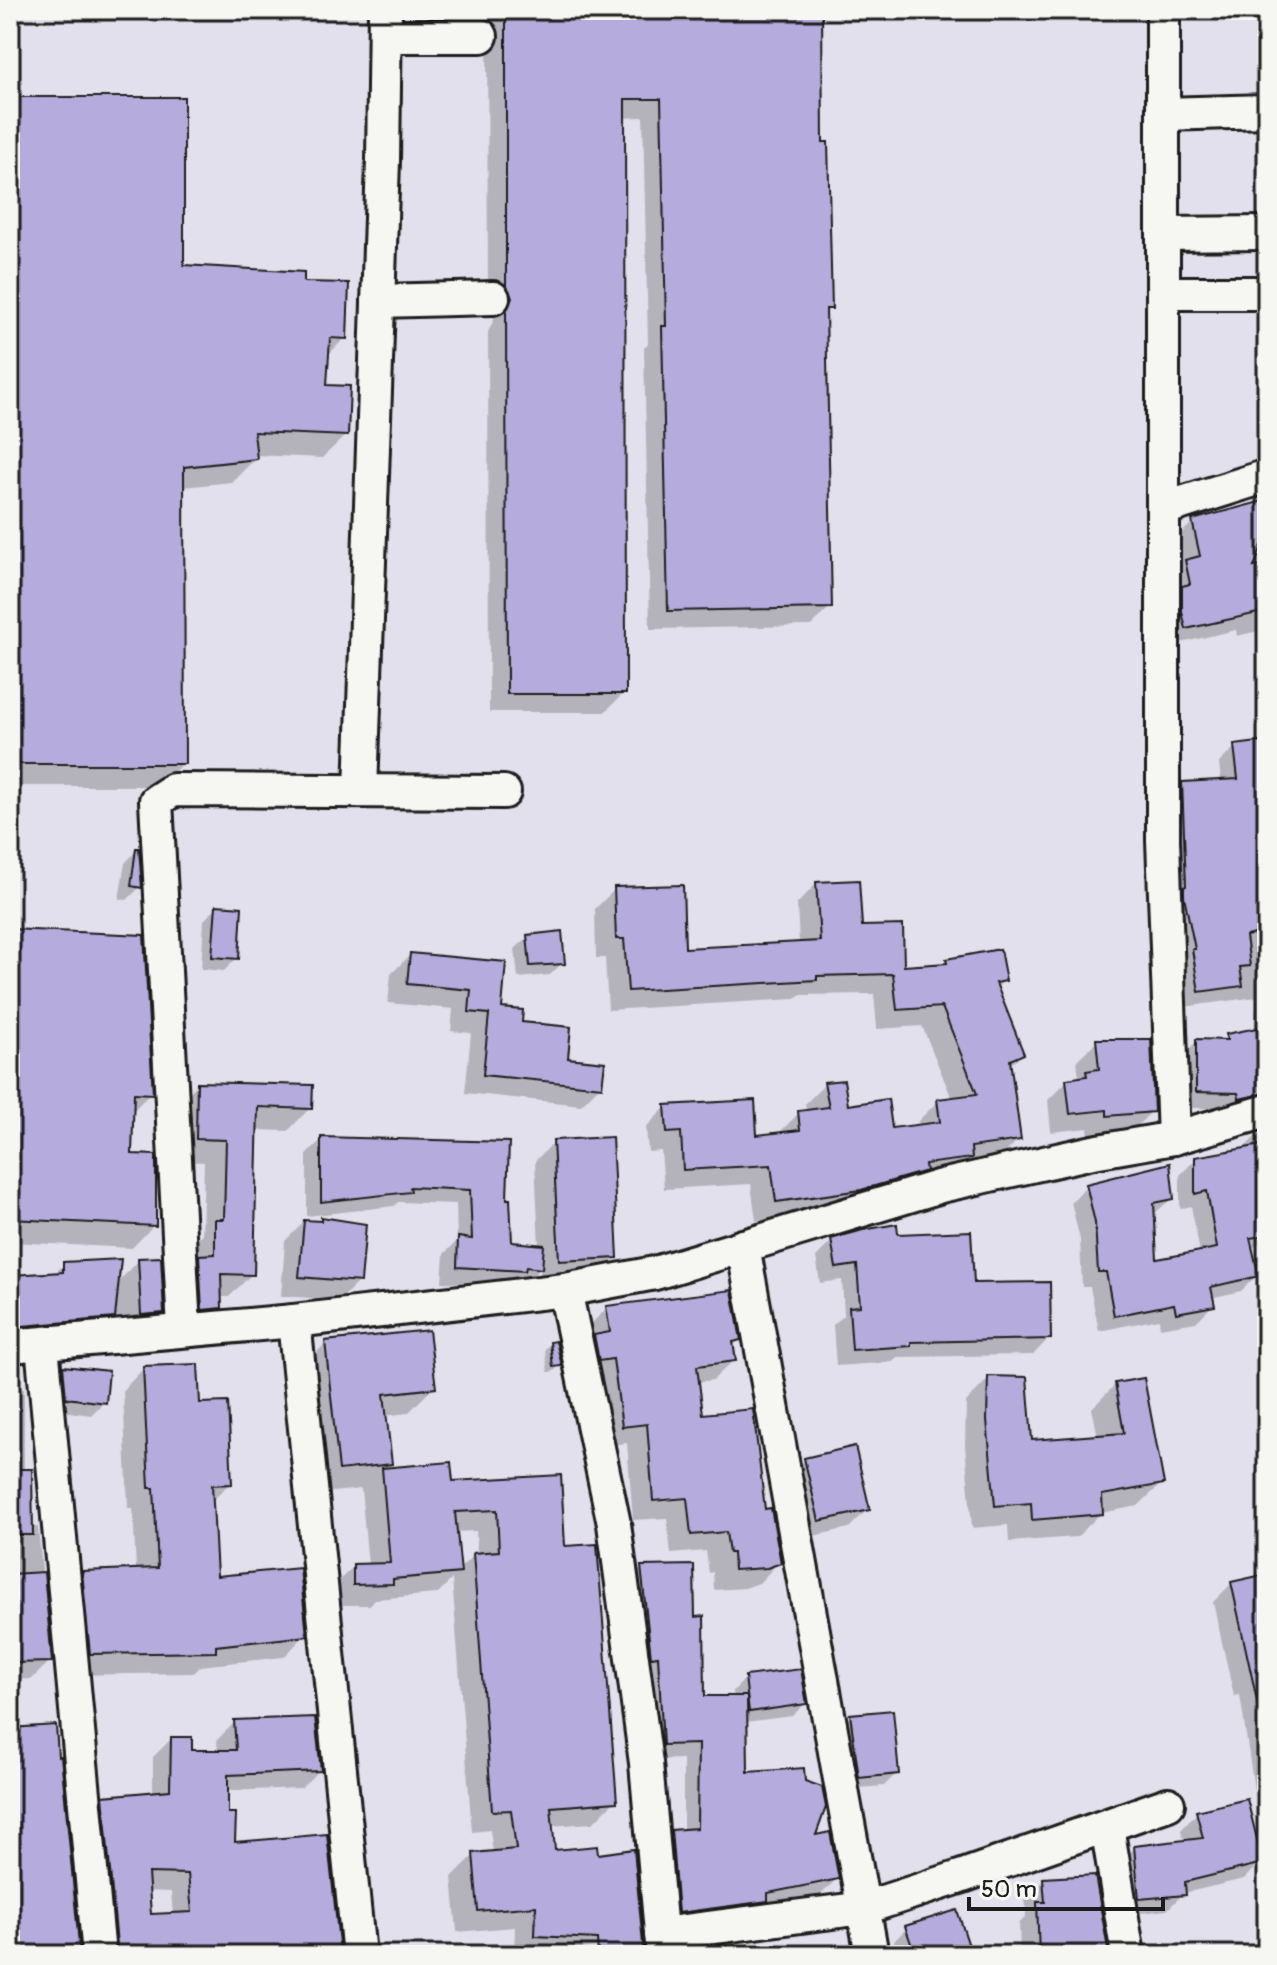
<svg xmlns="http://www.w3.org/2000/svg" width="1277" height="1965" font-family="Pangolin,sans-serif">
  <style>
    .shadow { fill: #0003; fill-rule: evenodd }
    .building { fill: #b5acdd; stroke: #1c1c1c; stroke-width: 2; fill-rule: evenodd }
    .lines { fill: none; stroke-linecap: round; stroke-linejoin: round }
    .minor-casing { stroke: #1c1c1c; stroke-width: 38 }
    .minor { stroke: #f6f6f2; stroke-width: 32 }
  </style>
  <rect width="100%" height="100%" fill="#e2e0ec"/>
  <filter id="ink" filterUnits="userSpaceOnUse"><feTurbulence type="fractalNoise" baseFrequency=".0125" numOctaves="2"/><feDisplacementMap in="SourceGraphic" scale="16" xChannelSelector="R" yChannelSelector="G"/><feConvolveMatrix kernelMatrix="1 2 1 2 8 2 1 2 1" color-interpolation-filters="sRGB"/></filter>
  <g filter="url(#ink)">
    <g class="shadow">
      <path d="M487,10h333l1,135 9,163 -6,6 6,293 -19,19 -161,3 -6,-281 4,-4 -5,-227 -20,1 1,575 -19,19h-116l-1,-380 6,-13 -6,-14z"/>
      <path d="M10,99l172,168 120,17 43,54 -19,19 -1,30 21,48 -24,23 -67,-3v4l-23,23 -49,5v276l-24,23h-149z"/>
      <path d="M1267,502v24l-16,44 16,-3v62l-30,7 -1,-6 -68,16v-66l13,-13 -7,-27 19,-18z"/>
      <path d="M1267,743v374l-45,-9h-42l1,-51 16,-16 24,1 6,-6 27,-6 3,-33 -74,10 -16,-207 16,-16 38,-2 -2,-19 16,-16z"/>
      <path d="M137,850l3,37 -13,13 -8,-1 6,-36z"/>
      <path d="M816,884l87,85 40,-4 4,-4 57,20 -8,7 26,65 -13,13 10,73 -20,20 -35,5 -14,14 -110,32 -84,11 -5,-37 -87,5 -3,-38 -13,1 -2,-25 20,-20 89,30 24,-4 20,-20 8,-1 -2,-8 20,-20 22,23 43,24 29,-4 -1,-6 20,-20 14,-2 -30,-73 -45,3 -3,-35 -75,1 -4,4 -187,11 -3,-52h-9l-1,-49 20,-20 68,62 116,-7 -2,-40z"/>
      <path d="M217,907l20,51 -13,13 -23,-2 3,-49z"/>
      <path d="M10,931l140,162 -19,20 -1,42 24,70 -22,23 -122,-6z"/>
      <path d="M528,937l34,26 -12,12 -32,3 -3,-29z"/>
      <path d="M410,955l94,9 -4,46 100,76 -19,19 -116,-12 6,-60 -20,-2 2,-22 -65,-6 3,-29z"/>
      <path d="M1097,1041l55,70 -19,19 -44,5 -1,-7 -37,4 -3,-32 19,-19 12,-2 -2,-19z"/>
      <path d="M198,1084l112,24 -22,23 -32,-1 -4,144 -23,23h-9v10l-23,23 -4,-86 9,-9 2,-73 -30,-1 1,-55z"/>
      <path d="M1267,1132v50l-7,1 7,35v18l-16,14 6,25 -16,16 -30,7 1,8 -16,16 -36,6 -1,-9 -60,12 -9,-44h-8l-2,-47 -9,-38 16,-16 85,12 -19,17 2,46 45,-8 -9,-47 -11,3v-34l16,-16 45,-8 15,-15z"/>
      <path d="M322,1139l183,62 5,43 29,3 -4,-86 19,-19 62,115 -20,20 -55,2 -1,-11 -15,15 -17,2 -66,-3 2,-28 13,-13 -1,-37 -58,-2 -4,4 -87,10v-62z"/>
      <path d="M322,1219l37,62 -19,19 -59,-4 4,-55 19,-19 14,1z"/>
      <path d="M897,1236l75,49 77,53 -16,17 -136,2 -4,5 -57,4 -3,-41 11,-10 -2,-35 -22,3 -4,-26 16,-16z"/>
      <path d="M139,1260l23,53 -25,25 -21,2 -1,-25 -25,25 -80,7v-70l43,-2 11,-11 53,19z"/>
      <path d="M607,1308l132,32 -7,7 2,13 -21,20 -16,2 4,34 62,95 16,51 -20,21 -14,5 -31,2 -1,-18 -4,1 -3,-22 -35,3 -4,-36 -34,2 -6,-77 -25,3 -15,-118z"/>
      <path d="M326,1343l107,45 -25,25 -24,3 6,47 -7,7 68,13 108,-6 4,72 52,252 -22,22 -43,3 3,26 65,93 -104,10 1,-28 -58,5 -5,-55 22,-22 19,-2 -3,-23 -18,2 -20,-253 -15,15 -62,5 -5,6h-37l-1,-18 22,-21 14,-1 -7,-76 -47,5 -14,-125zM476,1531l1,24h-3l-16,15 -3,-38z"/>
      <path d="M551,1343l8,23 -5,5 -6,1 -3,-23z"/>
      <path d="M64,1368l40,34 -13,13 -37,-5 -3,-30z"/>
      <path d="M144,1368l55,37 31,78 -19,19 4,76 90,57 -21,22 -84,9 -7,7 -124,2 -8,-82 22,-22 53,-1 -3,-62h-5l-5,-118z"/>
      <path d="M989,1378l41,64 68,-5 -6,-29 24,-24 46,99 -24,23 -37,7 -24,24 -68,5 -1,-17 -36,3 -7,-83 1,-43z"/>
      <path d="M10,1389h14v82l7,56h7l12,134 -18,18 -22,1z"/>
      <path d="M805,1460l63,49 -19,19 -49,11 -14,-60z"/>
      <path d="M642,1568l51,51 10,79h31l-1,-7 13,-13 59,26 -13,12 -47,6 1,52 67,64 24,41 -16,15 -158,33 -7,-80 16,-15 11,-1v-72l-35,1 -21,-177z"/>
      <path d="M1267,1576v218l-12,2 -15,-101 -6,1 -21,-94 19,-19z"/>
      <path d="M851,1716l46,57 -13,13 -37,3 -9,-61z"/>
      <path d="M235,1722l84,48 -18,18 -75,3v24l7,29 93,-8 12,119h-239l-13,-139 18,-18 49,-5v-36l18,-18 19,13h28l-1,-12zM147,1891l24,1 2,23 -24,1z"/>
      <path d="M10,1731l68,224h-68z"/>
      <path d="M1197,1813l63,49 -16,17 -60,14 -17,17 -44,5 -5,-51 17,-16 49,-6 -3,-12z"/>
      <path d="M1044,1880l63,75h-87l-1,-31 7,-8 -1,-17z"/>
      <path d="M1267,1894v37h-4v-33z"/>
      <path d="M907,1928l63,27h-72l-4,-14z"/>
    </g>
    <g class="building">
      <path d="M506,10h316l1,132h5l4,167h-6l6,299 -164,3 -6,-285h4l-5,-227h-36l1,595h-119l-1,-383 6,-13 -6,-13z"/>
      <path d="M10,97h174v168l120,7v10l45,1 -2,56 -17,-1 -3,47 23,1 -2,50 -94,-4 3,27 -73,8 1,297h-175z"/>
      <path d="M1267,500v32l-13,35 13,-3v47l-81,18 -4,-17v-26l8,-2 -5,-24 15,-4 -8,-36z"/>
      <path d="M1267,741v97l-4,1 2,15 -6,1 8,38v38l-21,5 4,30 -10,1 3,19 -44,6 -7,-43h3l-11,-53v-9l2,-1 -4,-104 56,-3 -4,-34z"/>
      <path d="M136,848h3l3,40 -11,-2z"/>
      <path d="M859,880l3,46 41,-1 1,41 43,-3 -1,-4 54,-10 6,32 -10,2 28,71 -14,6 11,80 -50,7 1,11 -47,6 1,7 -65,19 -85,12 -5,-37 -88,5 -2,-38 -14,1 -2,-28 90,-5 2,35 43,-5 -2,-19 31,-4 -5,-25 20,-2 4,25 40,-6 4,29 48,-6 -3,-23 40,-5 -35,-87 -45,3 -4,-36 -76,2v4l-189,11 -4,-52h-8l-2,-52 69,-2 2,63 135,-7 -4,-59z"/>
      <path d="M216,905l26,2 -3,52 -27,-2z"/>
      <path d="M10,929l134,6 9,159 -19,-1 -2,61 24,1v71l-146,-7z"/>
      <path d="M562,931l3,33 -35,2 -3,-31z"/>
      <path d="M410,953l96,9 -4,46 21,2 -1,12 49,5 -3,31 37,4 -3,25 -119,-12 6,-61 -20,-2 2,-22 -64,-6z"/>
      <path d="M1267,1026v67l-28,6 -1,-6 -42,-1v-53l31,1 -1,-6z"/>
      <path d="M1096,1039h55l3,73 -47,4v-6l-37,4 -4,-35 21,-3 -1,-5 13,-2z"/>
      <path d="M197,1082l116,3 -1,24 -54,-2 -4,168 -33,-1 1,34 -20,2 -3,-55 16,-1v-35h9l2,-79 -30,-1z"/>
      <path d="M321,1137l188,5 -2,57h3l2,43 32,3 -2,24 -16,-2 -1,4 -68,-4 1,-30 14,2 -2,-49 -60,-3 1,5 -90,10z"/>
      <path d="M612,1137l6,121 -59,3 -6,-121z"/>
      <path d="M1267,1144v26l-7,1 7,36v28l-17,3 9,38 -48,11 4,19 -39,7 -2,-9 -60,12 -8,-44h-8l-3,-49 -9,-39 84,-21 4,36 -20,4 3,56 60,-11 -10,-57 -12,3v-37z"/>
      <path d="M321,1217l45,7 -5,58 -62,-5 5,-57 17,1z"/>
      <path d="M897,1224l1,10 73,-3 3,52 76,-1 1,57 -140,3v4l-59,4 -3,-43 11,-1 -3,-41 -21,3 -5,-29 32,-9z"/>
      <path d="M161,1257l3,56 -23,2 -3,-57z"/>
      <path d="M121,1259l-6,59 -105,9v-52l53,-3v-10z"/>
      <path d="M732,1290l9,50 -8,2 3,19 -39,5 6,48 50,-5 12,100 6,-1 10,55 -14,5 -33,2 -1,-17h-4l-3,-21 -35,3 -4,-37 -34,3 -6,-77 -25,3 -9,-68 -14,2 -5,-26 16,-3 -4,-26z"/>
      <path d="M429,1330l7,58 -52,6 8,70 -53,6 -14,-129z"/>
      <path d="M556,1341l6,25 -9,1 -3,-25z"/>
      <path d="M198,1364l2,39 28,-1 4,82 -20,1 5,91 83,-8 7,68 -91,10v6l-126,2 -8,-83 76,-3 -4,-80h-5l-6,-122z"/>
      <path d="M63,1366l46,5 -3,32 -40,-5z"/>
      <path d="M988,1376l39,1 5,63 92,-7 -9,-50 29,-5 20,106 -62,11 1,19 -71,6 -1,-17 -36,3 -8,-86z"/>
      <path d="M855,1446l15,64 -51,11 -15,-63z"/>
      <path d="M451,1462l2,19 108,-6 4,71 32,-2 20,258 -66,5 4,43 42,-4 1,8 36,-5 10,106h-46l-1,-16 -62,-3 1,-30 -58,5 -5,-58 43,-4 -5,-39 -19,1 -19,-258 26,-2 -2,-41 -42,2 6,61 -68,6v5l-40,1v-21l37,-1 -8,-95z"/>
      <path d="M10,1469h22l1,66h-23z"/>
      <path d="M694,1565l1,52 9,-1 1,80h42l1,76 56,-4 1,13 17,6 4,20 -10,28 14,-3 9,47 -71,14v8l-90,12 -7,-83 26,-2 1,-84 -35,1 -5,-89 -7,1 -10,-91z"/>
      <path d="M44,1572l8,90 -42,1v-89z"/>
      <path d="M1267,1574v130l-9,1 -27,-123z"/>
      <path d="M801,1669l6,35 -58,8 -4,-36z"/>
      <path d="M893,1710l6,64 -40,4 -9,-64z"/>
      <path d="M315,1717l6,54 -93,4v38h8l-1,29 92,-8 13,118 -26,3h-196l-15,-159 67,-6 1,-53h21v13h44l-2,-30zM148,1873l40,1 4,38 -41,2z"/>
      <path d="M56,1725l2,32 3,-1 19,199h-61l-3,-20 -6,1v-208z"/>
      <path d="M1247,1799l16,64 -78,19 1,13 -47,4 -5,-53 69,-8 -7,-27z"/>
      <path d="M1095,1875l14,80h-70l-2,-53h8l-2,-24z"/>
      <path d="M957,1910l15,45h-57l-10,-29z"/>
      <path d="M722,1945l1,10h-41v-5z"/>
    </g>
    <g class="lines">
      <g class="minor-casing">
        <g id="minor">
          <path d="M1163,10v830l11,298"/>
          <path d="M385,36h96"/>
          <path d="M1163,114l104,-3"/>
          <path d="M1163,234l104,-1"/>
          <path d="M1163,293h104"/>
          <path d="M378,301l115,-3"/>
          <path d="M1163,509l104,-33"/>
          <path d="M361,791l22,-630 2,-151"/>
          <path d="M743,1246l129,709"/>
          <path d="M565,1290l49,234 32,239 17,192"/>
          <path d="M294,1321l65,634"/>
          <path d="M184,1329l-28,-528 17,-11 331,2"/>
          <path d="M42,1345l57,610"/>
          <path d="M10,1346l284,-25 271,-31 90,-17 286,-87 152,-34 81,-14 93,-27"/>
          <path d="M1107,1826l21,129"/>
          <path d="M661,1934l203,-26 96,-31 208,-73"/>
        </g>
      </g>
      <use href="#minor" class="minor"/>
    </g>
  </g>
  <rect width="1277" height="1965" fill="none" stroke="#f6f6f2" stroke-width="40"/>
  <rect x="20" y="20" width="1237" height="1925" fill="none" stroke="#1c1c1c" stroke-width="3" filter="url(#ink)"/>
  <path d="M969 1897v12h194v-12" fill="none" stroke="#1c1c1c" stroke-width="4"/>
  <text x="981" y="1897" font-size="24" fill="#1c1c1c" stroke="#f6f6f2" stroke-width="6" paint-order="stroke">50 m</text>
</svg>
